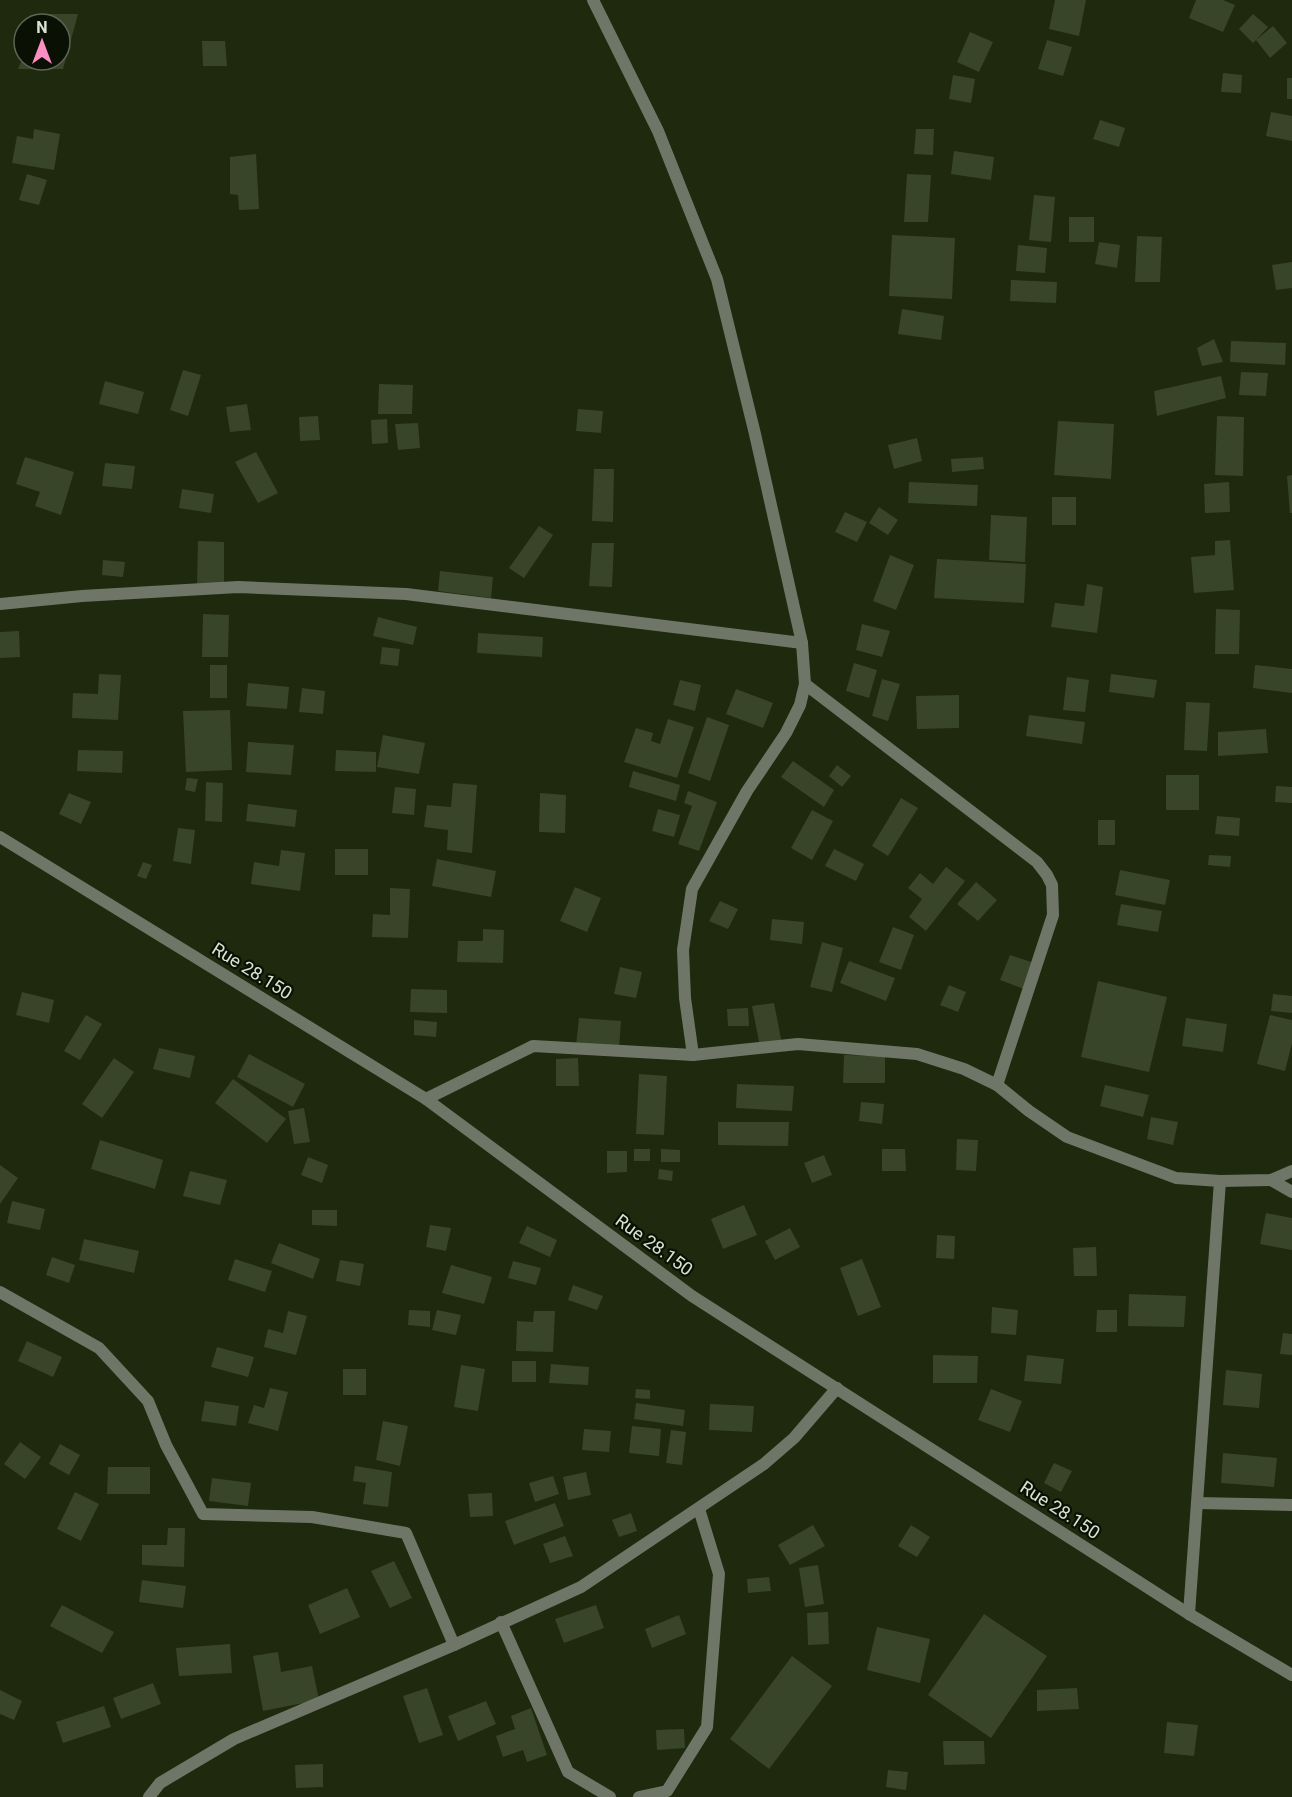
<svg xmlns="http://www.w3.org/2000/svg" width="1292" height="1797" font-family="Roboto,sans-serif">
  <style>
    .building { fill: #394528 }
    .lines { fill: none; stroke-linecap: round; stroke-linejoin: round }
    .minor { stroke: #6f7668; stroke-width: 12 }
    .labels { text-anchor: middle; stroke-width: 4.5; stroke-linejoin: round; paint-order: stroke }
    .street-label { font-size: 18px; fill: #dae3d1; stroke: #0b1005 }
  </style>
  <rect width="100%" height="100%" fill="#1e290d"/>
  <g class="building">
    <path d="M1055,0h31l-7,36 -30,-7z"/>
    <path d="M1196,0h27l12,5 -12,27 -34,-14z"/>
    <path d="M43,14h35l-15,55h-45l6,-14v5h36v-36h-22z"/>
    <path d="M1253,14l15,13 -12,13 17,-14 14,17 -17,15 -14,-18 -3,3 -14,-14z"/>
    <path d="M970,32l23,10 -14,30 -22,-10z"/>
    <path d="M1047,40l25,7 -9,29 -25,-7z"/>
    <path d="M202,41h23l2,25h-24z"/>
    <path d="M1223,73l19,2 -1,18 -20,-1z"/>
    <path d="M953,75l22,4 -4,24 -22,-4z"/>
    <rect x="1287" y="78" width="5" height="21"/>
    <path d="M1271,112l21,4v25l-26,-5z"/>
    <path d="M1100,120l25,8 -6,19 -26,-8z"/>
    <path d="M34,129l26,5 -6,36 -42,-7 5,-27 16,3z"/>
    <path d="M916,129h18l-1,26 -19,-1z"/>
    <path d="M954,151l40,6 -3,23 -40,-6z"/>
    <path d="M256,154l3,55 -20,1 -1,-15 -8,-1v-37z"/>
    <path d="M27,174l20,6 -8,25 -20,-5z"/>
    <path d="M907,174l24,1 -3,47h-24z"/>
    <path d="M1034,195l21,2 -4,45 -22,-2z"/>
    <rect x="1069" y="217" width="25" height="25"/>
    <path d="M892,235l63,3 -3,61 -63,-3z"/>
    <path d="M1137,236l25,1 -2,45h-25z"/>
    <path d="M1099,242l21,3 -3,23 -22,-4z"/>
    <path d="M1018,245l29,3 -2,25 -29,-2z"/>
    <path d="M1292,262v26l-16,2 -4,-25z"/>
    <path d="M1011,280l46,2 -1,21 -46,-2z"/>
    <path d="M902,309l42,7 -3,24 -43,-6z"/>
    <path d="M1214,339l9,23 -21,4 -5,-18z"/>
    <path d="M1231,341l55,2 -1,22 -55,-3z"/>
    <path d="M183,370l18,5 -13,41 -18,-6z"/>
    <path d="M1241,372l27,1 -2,23 -27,-1z"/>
    <path d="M1221,376l5,22 -69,18 -3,-25z"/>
    <path d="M105,381l39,11 -6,22 -39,-10z"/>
    <path d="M379,384l34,1 -1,29h-34z"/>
    <path d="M247,404l4,26 -21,2 -4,-25z"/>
    <path d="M578,409l25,2 -2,22 -25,-2z"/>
    <path d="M318,416l2,24 -20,1 -1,-24z"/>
    <path d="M1217,416l27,1 -1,59 -28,-1z"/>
    <path d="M387,419l1,24 -16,1 -1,-24z"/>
    <path d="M1058,421l56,3 -3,55 -57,-4z"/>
    <path d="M418,423l2,25 -22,2 -3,-26z"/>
    <path d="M917,438l5,23 -28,8 -6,-24z"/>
    <path d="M256,452l22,41 -20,10 -23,-41z"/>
    <path d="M25,457l49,15 -13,43 -26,-9 5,-14 -24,-8z"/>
    <path d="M983,457l1,12 -32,3 -1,-13z"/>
    <path d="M105,463l30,3 -3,23 -30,-3z"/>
    <path d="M594,469h20l-1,53 -21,-1z"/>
    <path d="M1292,475v38h-2l-3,-37z"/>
    <path d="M909,482l69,3 -1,21 -69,-3z"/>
    <path d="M1229,482l1,30 -25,1 -1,-29z"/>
    <path d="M182,489l32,5 -3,19 -32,-5z"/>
    <rect x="1052" y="497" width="24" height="28"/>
    <path d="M879,507l19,13 -10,15 -19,-12z"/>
    <path d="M845,512l22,10 -10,20 -22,-10z"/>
    <path d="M991,515l36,2 -2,45 -36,-2z"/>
    <path d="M539,526l14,9 -29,43 -15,-10z"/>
    <path d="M1230,540l4,50 -40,3 -3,-36 24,-2v-14z"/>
    <path d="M198,541l26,1v43l-27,-1z"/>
    <path d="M592,543h22l-2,44 -23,-1z"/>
    <path d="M890,555l24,10 -18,45 -23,-9z"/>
    <path d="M937,559l89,5 -2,39 -90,-5z"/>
    <path d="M103,560l22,2 -2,15 -21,-2z"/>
    <path d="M440,571l53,6 -2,21 -53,-7z"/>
    <path d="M1087,584l16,3 -6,46 -46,-6 4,-24 29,3z"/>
    <path d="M1216,609l24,1 -1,44h-24z"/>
    <path d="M203,614l26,1 -1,42h-26z"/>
    <path d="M378,617l39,10 -4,18 -40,-9z"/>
    <path d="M862,624l28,7 -8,26 -26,-7z"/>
    <path d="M19,631l1,26 -20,1v-26z"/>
    <path d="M478,633l65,4 -1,20 -65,-4z"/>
    <path d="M382,647l18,2 -2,17 -18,-2z"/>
    <path d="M854,663l23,7 -8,28 -23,-7z"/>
    <rect x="210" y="665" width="17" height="33"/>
    <path d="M1255,665l37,4v24l-39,-5z"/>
    <path d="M99,674l22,1 -3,45 -46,-2 1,-25 25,1z"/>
    <path d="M1111,674l46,6 -3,18 -45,-6z"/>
    <path d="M1067,677l22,3 -4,32 -22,-2z"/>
    <path d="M882,679l18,5 -12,37 -16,-5z"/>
    <path d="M680,680l21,5 -6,26 -22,-6z"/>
    <path d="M248,683l41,4 -2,22 -41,-3z"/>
    <path d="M302,688l23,3 -2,23 -24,-2z"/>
    <path d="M736,689l37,14 -10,25 -37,-14z"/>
    <path d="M959,695v33l-42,1 -1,-33z"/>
    <path d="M1186,702l24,1 -3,48 -23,-1z"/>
    <path d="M230,710l2,60 -46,2 -3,-61z"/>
    <path d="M1029,715l56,7 -3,22 -56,-8z"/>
    <path d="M707,717l22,8 -19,56 -22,-8z"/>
    <path d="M668,719l26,8 -17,51 -53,-16 12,-34 17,5 -2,8 9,3z"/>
    <path d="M1266,729l2,24 -50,3v-24z"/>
    <path d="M383,735l42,8 -6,31 -42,-7z"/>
    <path d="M248,742l46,3 -3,30 -45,-3z"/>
    <path d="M78,750l45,1 -1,22 -45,-2z"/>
    <path d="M336,750l40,2v20l-41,-1z"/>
    <path d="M793,761l41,29 -10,17 -43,-30z"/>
    <path d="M837,765l14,11 -9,11 -13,-11z"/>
    <path d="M633,771l47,14 -4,16 -47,-14z"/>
    <rect x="1166" y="775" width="33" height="35"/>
    <path d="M187,778l11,1 -3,13 -10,-2z"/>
    <path d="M206,782l17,1 -1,39 -17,-1z"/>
    <path d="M453,783l24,2 -5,68 -25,-3 1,-20 -24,-3 3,-22 24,2z"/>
    <path d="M1276,786l16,1v16l-17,-1z"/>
    <path d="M395,787l21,2 -2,26 -22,-2z"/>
    <path d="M688,791l29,11 -18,49 -21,-7 14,-38 -8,-3z"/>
    <path d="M69,793l22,9 -10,22 -22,-10z"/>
    <path d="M540,793l26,2 -1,38 -26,-1z"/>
    <path d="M901,798l17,10 -30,48 -16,-10z"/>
    <path d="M248,804l49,6 -2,17 -49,-6z"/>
    <path d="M658,809l22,6 -6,22 -22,-6z"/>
    <path d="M812,810l21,11 -21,39 -21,-12z"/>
    <path d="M1217,816l23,2 -1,18 -24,-2z"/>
    <rect x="1098" y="820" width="17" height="25"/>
    <path d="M178,828l17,2 -4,34 -18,-3z"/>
    <rect x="335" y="849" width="33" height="26"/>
    <path d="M834,849l30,15 -8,17 -31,-15z"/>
    <path d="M281,850l24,3 -5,38 -49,-7 3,-22 25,4z"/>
    <path d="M1209,855l22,1 -1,11 -22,-2z"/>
    <path d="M437,859l59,12 -5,26 -59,-11z"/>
    <path d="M143,862l9,3 -6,14 -9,-3z"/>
    <path d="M946,867l19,14 -39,50 -17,-14 13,-18 -14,-11 12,-15 13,11z"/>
    <path d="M1120,870l50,10 -5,25 -50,-10z"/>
    <path d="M976,882l21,18 -19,21 -21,-17z"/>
    <path d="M575,887l26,11 -14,34 -27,-11z"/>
    <path d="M390,888l20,1 -2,49 -36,-1 1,-23 17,1z"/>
    <path d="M720,901l18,8 -10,20 -19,-8z"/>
    <path d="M1121,904l41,7 -4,21 -41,-7z"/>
    <path d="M772,919l32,3 -2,22 -32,-4z"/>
    <path d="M893,927l21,8 -13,35 -22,-8z"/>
    <path d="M483,929l21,1 -1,33 -46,-1 1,-21h25z"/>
    <path d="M822,942l21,6 -11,44 -22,-5z"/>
    <path d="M1010,955l24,8 -10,26 -24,-9z"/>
    <path d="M849,961l46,17 -9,23 -46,-18z"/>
    <path d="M620,967l22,5 -6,26 -22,-4z"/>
    <path d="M1098,981l69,16 -18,75 -68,-15z"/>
    <path d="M949,985l17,7 -8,20 -18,-7z"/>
    <path d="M411,989l36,1v23l-37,-1z"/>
    <path d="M22,992l32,8 -5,23 -33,-8z"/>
    <path d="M1273,994l19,2v17l-21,-2z"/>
    <path d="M774,1003l9,46 -22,3 -9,-46z"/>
    <path d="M748,1008l1,18h-21l-1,-17z"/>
    <path d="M86,1015l16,9 -22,36 -16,-9z"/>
    <path d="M1270,1015l22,5v23l-7,28 -28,-7z"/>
    <path d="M579,1018l42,3 -2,28 -43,-4z"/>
    <path d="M1186,1018l41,6 -4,28 -41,-6z"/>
    <path d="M414,1020l23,2 -1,15 -22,-2z"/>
    <path d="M159,1048l36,8 -5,22 -37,-9z"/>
    <path d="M249,1054l56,30 -12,23 -56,-30z"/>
    <path d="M844,1055l41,1v27h-42z"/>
    <path d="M114,1058l20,14 -32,46 -20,-14z"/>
    <path d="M578,1058l1,28h-23v-27z"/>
    <path d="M639,1074l28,2 -3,59 -28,-1z"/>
    <path d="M233,1079l53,40 -19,24 -52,-40z"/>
    <path d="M737,1084l57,2 -2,25 -56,-3z"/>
    <path d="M1105,1085l44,10 -6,22 -43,-11z"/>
    <path d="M861,1102l23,2 -2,20 -23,-3z"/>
    <path d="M304,1108l6,34 -16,2 -6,-33z"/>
    <path d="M1151,1117l27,5 -5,23 -26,-6z"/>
    <path d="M718,1122h71l-1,24 -70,-1z"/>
    <path d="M957,1139l21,1 -2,31 -20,-1z"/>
    <path d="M100,1140l63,20 -8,29 -64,-20z"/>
    <rect x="634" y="1149" width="16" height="12"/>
    <path d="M661,1149l19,1v12h-19z"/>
    <path d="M882,1149h23l1,22h-24z"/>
    <path d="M607,1151h20v21l-20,1z"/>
    <path d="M824,1155l8,20 -20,8 -8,-20z"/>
    <path d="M308,1157l20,8 -6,18 -21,-8z"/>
    <path d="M0,1165l18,13 -18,26z"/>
    <path d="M659,1169l14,2 -1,10 -14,-2z"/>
    <path d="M190,1171l37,9 -7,25 -37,-9z"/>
    <path d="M12,1201l33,8 -5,21 -33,-7z"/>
    <path d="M744,1205l13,30 -34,14 -12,-30z"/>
    <path d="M312,1210h25v16l-25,-1z"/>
    <path d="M1266,1213l26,5v32l-32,-6z"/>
    <path d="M430,1225l21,3 -5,23 -20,-4z"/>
    <path d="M527,1226l30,14 -7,17 -31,-14z"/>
    <path d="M790,1228l10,19 -25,13 -10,-19z"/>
    <path d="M937,1235l18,1 -1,23 -18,-1z"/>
    <path d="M84,1239l55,12 -5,22 -55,-13z"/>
    <path d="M279,1243l41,16 -7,20 -42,-16z"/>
    <path d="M1096,1247l1,29h-23l-1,-28z"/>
    <path d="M52,1257l23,8 -6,18 -23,-8z"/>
    <path d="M235,1259l37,12 -7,21 -37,-12z"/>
    <path d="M862,1259l19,48 -23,9 -18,-48z"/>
    <path d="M340,1260l24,4 -4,22 -24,-5z"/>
    <path d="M513,1261l28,7 -5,17 -28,-7z"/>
    <path d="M451,1265l41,12 -8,27 -42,-11z"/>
    <path d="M573,1285l30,11 -6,14 -29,-10z"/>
    <path d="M1129,1294l57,2 -2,31 -56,-1z"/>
    <path d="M992,1307l26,3 -2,25 -25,-2z"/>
    <path d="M409,1310l21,1v16l-22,-2z"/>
    <path d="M437,1310l24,5 -5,20 -24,-5z"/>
    <path d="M1097,1310h20v22h-21z"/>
    <path d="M288,1311l19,5 -11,39 -32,-8 4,-18 15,4z"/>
    <path d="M534,1311h21l-2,41 -37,-1 1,-30 16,1z"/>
    <path d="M1283,1333l9,1v21l-12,-1z"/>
    <path d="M27,1341l35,16 -9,20 -35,-16z"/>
    <path d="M217,1347l37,10 -6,20 -37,-10z"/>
    <path d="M933,1355l45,1 -1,27h-44z"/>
    <path d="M1027,1355l37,4 -3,25 -37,-3z"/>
    <rect x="512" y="1361" width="24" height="21"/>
    <path d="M551,1364l38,3 -1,18 -39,-2z"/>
    <path d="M461,1365l24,4 -7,42 -24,-4z"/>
    <rect x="343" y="1369" width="23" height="26"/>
    <path d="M1226,1370l36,4 -3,34 -36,-3z"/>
    <path d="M270,1388l18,4 -10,39 -30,-8 6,-18 10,3z"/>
    <path d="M636,1389l14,1v9l-15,-1z"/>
    <path d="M991,1389l31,12 -12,31 -32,-12z"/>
    <path d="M205,1401l34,5 -3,20 -35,-5z"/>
    <path d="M636,1403l49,7 -2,16 -49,-7z"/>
    <path d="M710,1404l44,2 -2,26 -43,-2z"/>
    <path d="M383,1421l25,5 -8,40 -24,-6z"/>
    <path d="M632,1426l29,3 -2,27 -30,-3z"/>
    <path d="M584,1429l27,2 -2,21 -27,-2z"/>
    <path d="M671,1430l15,2 -4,33 -16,-2z"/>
    <path d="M20,1442l21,15 -16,22 -21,-15z"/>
    <path d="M60,1444l20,11 -11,20 -20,-11z"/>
    <path d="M1223,1453l54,5 -3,29 -53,-4z"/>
    <path d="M1054,1463l18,8 -11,21 -17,-9z"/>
    <path d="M355,1466l37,6 -4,35 -25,-3 3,-21 -13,-2z"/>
    <path d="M108,1467h42v27h-43z"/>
    <path d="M586,1472l5,23 -23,5 -5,-23z"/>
    <path d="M553,1476l6,18 -24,8 -6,-19z"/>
    <path d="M212,1478l39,5 -3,23 -39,-5z"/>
    <path d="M75,1492l24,12 -18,37 -24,-12z"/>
    <path d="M492,1493l1,23 -23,1 -2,-23z"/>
    <path d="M555,1503l9,23 -50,19 -9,-24z"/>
    <path d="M631,1513l6,18 -18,6 -7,-17z"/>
    <path d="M813,1525l12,21 -35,19 -12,-20z"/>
    <path d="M911,1525l19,12 -13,20 -19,-11z"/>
    <path d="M168,1528h17l-1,39 -42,-2v-20h25z"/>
    <path d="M565,1536l8,20 -23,7 -7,-19z"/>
    <path d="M394,1561l18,37 -22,10 -19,-37z"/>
    <path d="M818,1565l6,39 -19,3 -6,-39z"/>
    <path d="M769,1577l2,14 -23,2 -1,-14z"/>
    <path d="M142,1580l44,6 -3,22 -44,-6z"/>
    <path d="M347,1588l13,29 -40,17 -12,-29z"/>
    <path d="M62,1605l52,27 -12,21 -52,-27z"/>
    <path d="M596,1605l8,23 -40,15 -9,-24z"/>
    <path d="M828,1612l1,32 -21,1 -1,-32z"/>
    <path d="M984,1614l63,42 -56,82 -63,-43z"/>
    <path d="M679,1615l7,19 -34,14 -7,-19z"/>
    <path d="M877,1627l53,12 -10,44 -53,-13z"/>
    <path d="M230,1644l2,29 -53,3 -3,-28z"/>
    <path d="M278,1652l3,20 31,-6 7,34 -56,11 -10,-55z"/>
    <path d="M792,1656l40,30 -63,83 -39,-30z"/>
    <path d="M153,1683l8,21 -40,15 -8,-21z"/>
    <path d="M427,1688l16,47 -24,8 -16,-47z"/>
    <path d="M1077,1688l2,21 -42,2v-21z"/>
    <path d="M0,1690l22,11 -8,19 -14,-6z"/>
    <path d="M486,1701l10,23 -38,17 -10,-25z"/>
    <path d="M104,1706l7,21 -48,16 -7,-21z"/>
    <path d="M531,1708l16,47 -20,7 -4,-12 -20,7 -7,-21 19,-7 -4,-13z"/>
    <path d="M1167,1722l31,3 -4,31 -30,-3z"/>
    <path d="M684,1729l1,19 -28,2 -1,-20z"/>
    <path d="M943,1741h41l1,23 -41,1z"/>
    <path d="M323,1764v23l-27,1 -1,-23z"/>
    <path d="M888,1770l20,2 -2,18 -20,-3z"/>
  </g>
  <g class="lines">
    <g class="minor">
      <path d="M593,0l65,131 59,148 38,155 47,209 3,41 -5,21 -14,28 -39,58 -55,98 -9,61 2,48 8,57"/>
      <path d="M0,604l82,-8 156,-9 168,7 396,49"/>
      <path d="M805,684l232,178 10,13 5,10 1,30 -56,170"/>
      <path d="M0,837l426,262 266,197 497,318 103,61"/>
      <path d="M426,1099l107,-53 160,9 105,-11 119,10 47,15 33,16 32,26 38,26 109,41 44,3 51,-1 21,-9"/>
      <path d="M1271,1180l21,12"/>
      <path d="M0,1292l99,56 49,53 18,44 37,69 109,3 94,16 48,112"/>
      <path d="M1197,1503l95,2"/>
      <path d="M1189,1614l31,-433"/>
      <path d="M501,1622l67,150 42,25"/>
      <path d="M149,1797l11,-14 74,-44 220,-94 127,-58 183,-123 30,-26 43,-50"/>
      <path d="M639,1797l28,-6 40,-64 12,-153 -20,-65"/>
    </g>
  </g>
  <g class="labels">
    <g class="street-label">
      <text transform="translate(252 971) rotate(32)" y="6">Rue 28.150</text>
      <text transform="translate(654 1245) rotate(36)" y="6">Rue 28.150</text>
      <text transform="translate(1060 1510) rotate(33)" y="6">Rue 28.150</text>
    </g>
  </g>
  <g transform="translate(42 42)"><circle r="28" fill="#0b1005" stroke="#5e6457" stroke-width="1.5"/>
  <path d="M0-4.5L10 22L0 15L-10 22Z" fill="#fb8fc3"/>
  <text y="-9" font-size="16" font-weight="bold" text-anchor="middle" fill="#dae3d1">N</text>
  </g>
</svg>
